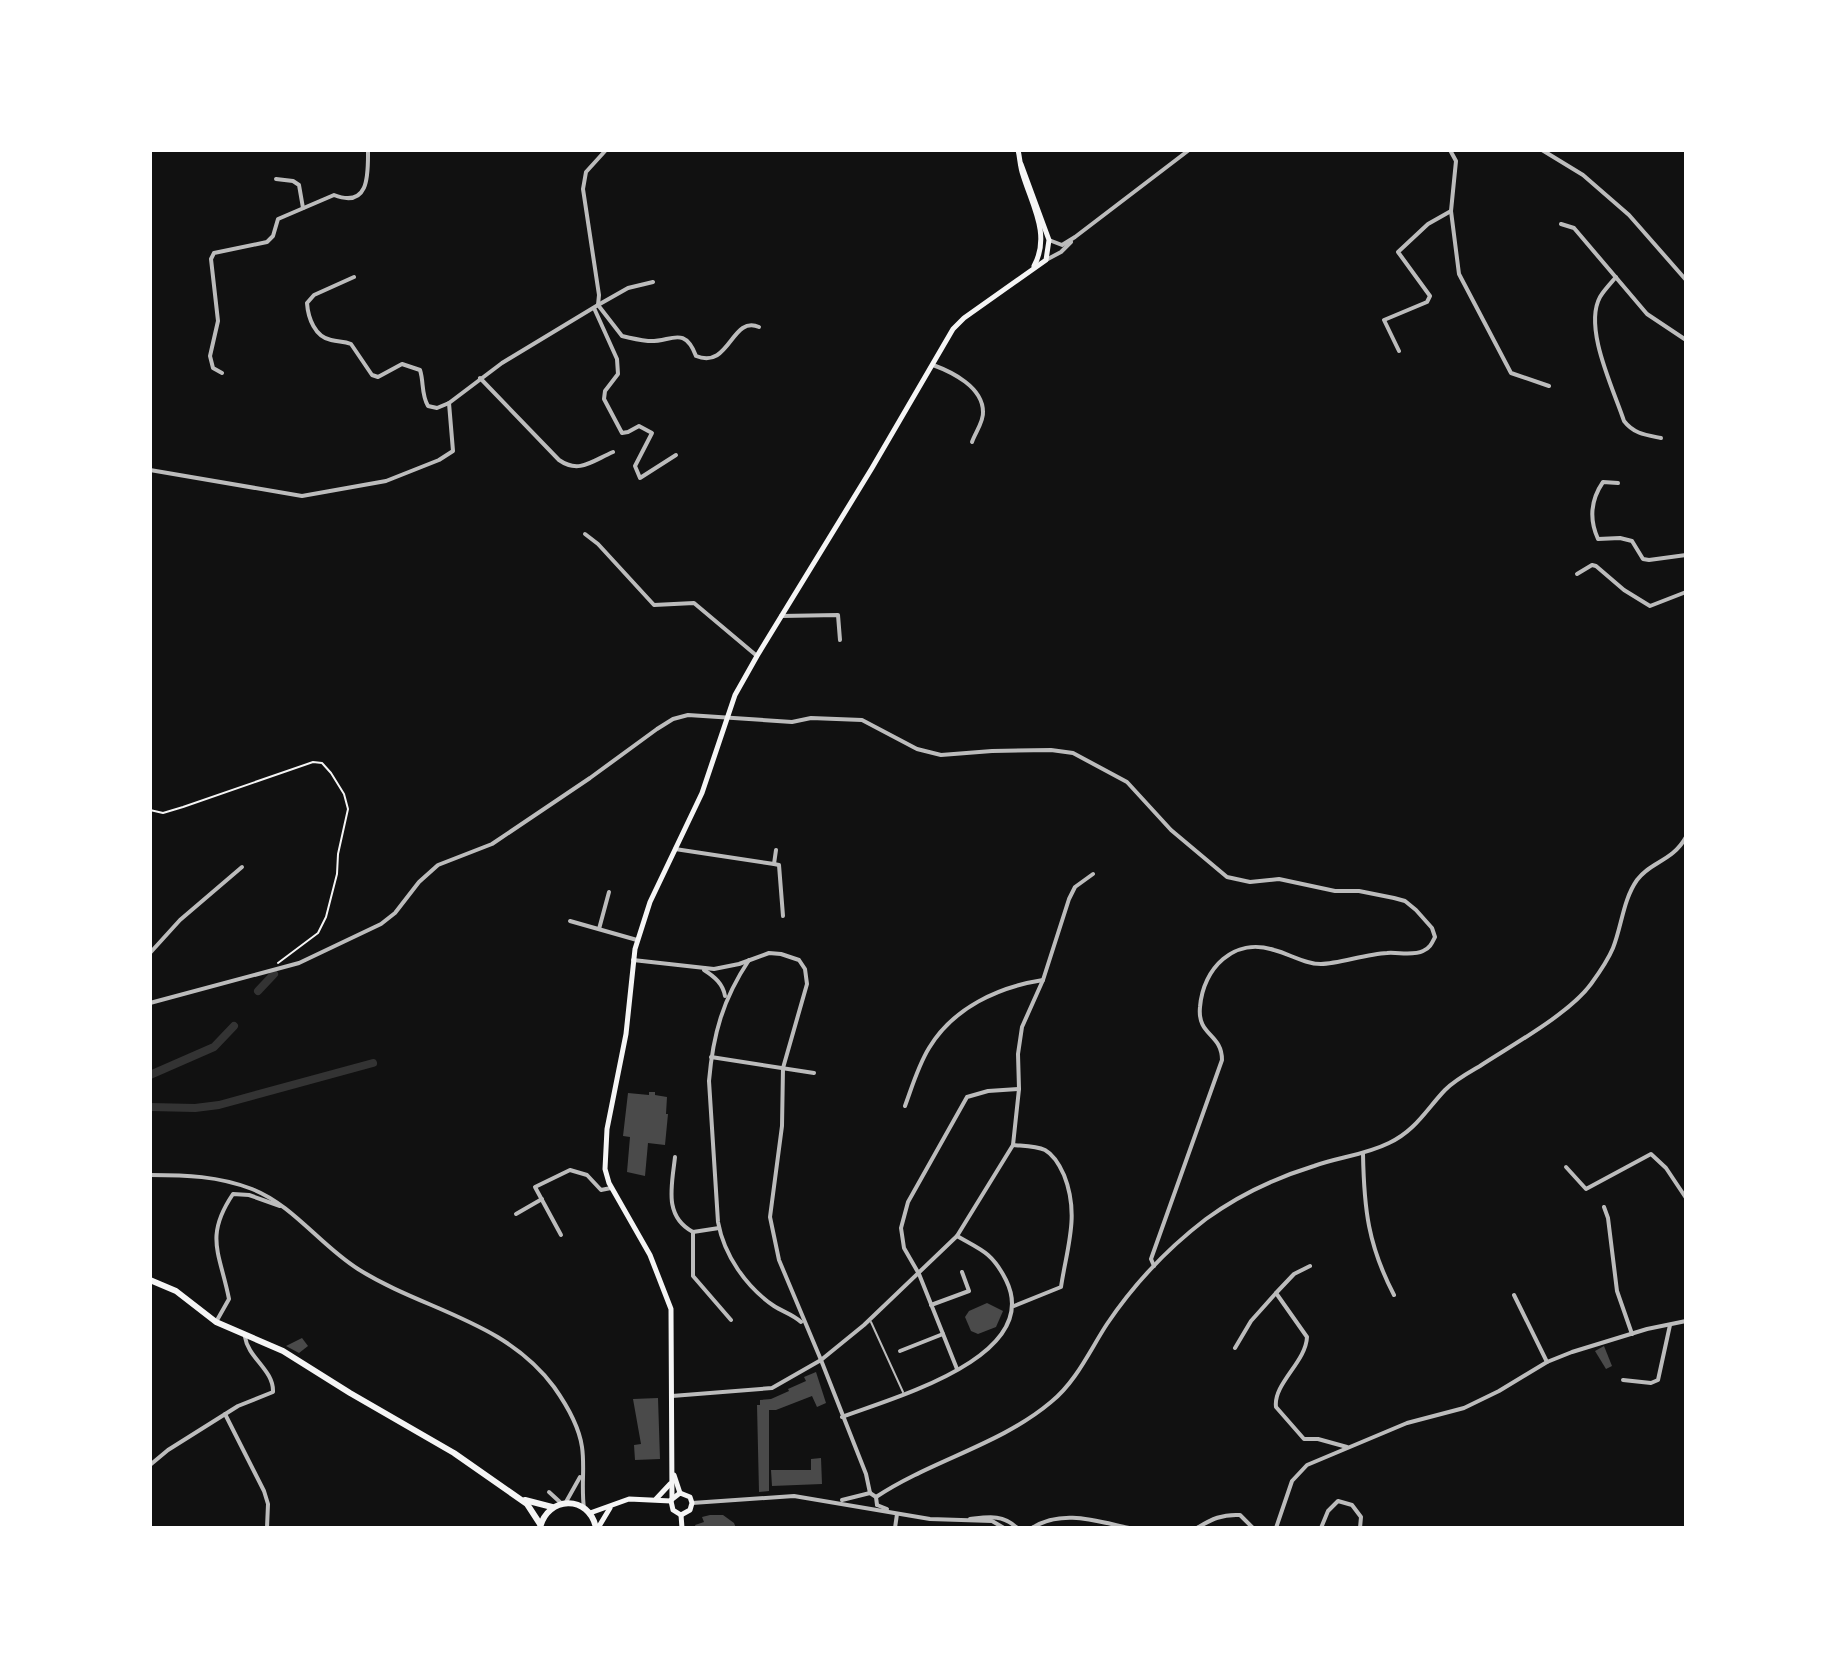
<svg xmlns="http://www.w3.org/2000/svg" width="1836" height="1678" font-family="'Golos Text',sans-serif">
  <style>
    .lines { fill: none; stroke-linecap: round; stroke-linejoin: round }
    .canal { stroke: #333; stroke-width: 8 }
    .building { fill: #4a4a4a }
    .path { stroke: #f5f5f5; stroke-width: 2 }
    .service { stroke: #bcbcbc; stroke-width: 2 }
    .minor { stroke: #bcbcbc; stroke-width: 4 }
    .tertiary { stroke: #bcbcbc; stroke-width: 4 }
    .secondary { stroke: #f5f5f5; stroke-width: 5 }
    .primary { stroke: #f5f5f5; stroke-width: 6 }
  </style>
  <rect width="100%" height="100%" fill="#111"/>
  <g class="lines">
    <g class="canal">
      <path d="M258,991l16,-17"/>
      <path d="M150,1075l64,-28 20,-21"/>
      <path d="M150,1107l45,1 24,-3 154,-42"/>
    </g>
  </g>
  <g class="building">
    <path d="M649,1092h6v3l12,2 -1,17h2l-3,31 -17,-2 -3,33 -18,-4 3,-35 -7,-1 5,-43 21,2z"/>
    <path d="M987,1303l16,8 -7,16 -18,7 -7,-3 -6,-14 4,-6z"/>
    <path d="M302,1338l6,8 -9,7 -13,-7z"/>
    <path d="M1604,1346l8,20 -6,3 -11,-18z"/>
    <path d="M816,1372l10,31 -9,4 -5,-11 -36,14h-7v81l-10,1 -2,-87h3v-5l11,-1 18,-8 -1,-2 18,-8 -2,-4z"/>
    <path d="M658,1398l2,61 -25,1 -1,-15 7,-1 -8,-45z"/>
    <path d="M821,1458l1,26 -50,2 -1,-16h40v-11z"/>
    <path d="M710,1515h13l11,8 2,5h-40l-1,-3 9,-3 -2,-5z"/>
  </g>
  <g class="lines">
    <path class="path" d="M150,810l13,3 20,-6 130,-45 9,1 9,10 13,21 4,15 -10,45 -1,20 -11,43 -8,16 -40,30"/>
    <path class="service" d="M871,1322l32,70"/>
    <g class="minor">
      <path d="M1450,150l6,11 -5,50 8,63 52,99 38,13"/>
      <path d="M1542,150l41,25 46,40 57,65"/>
      <path d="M276,179l17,2 6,4 4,23"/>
      <path d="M1561,224l13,4 73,86 39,26"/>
      <path d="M354,277l-40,18 -7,8c1,15 8,34 24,37 8,2 13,1 20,4l21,31 6,2 24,-13 18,6c4,12 1,24 8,36l9,2 12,-5 53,-40 96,-58 30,-17 25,-6"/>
      <path d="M1616,277c-5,6 -12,13 -16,20 -17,31 14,93 24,124 10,13 22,14 37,17"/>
      <path d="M598,305l24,31c8,2 17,4 26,5 22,2 36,-17 48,15 34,14 35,-41 63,-29"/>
      <path d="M598,305l1,-10 -16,-106 3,-17 20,-22"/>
      <path d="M594,308l23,51 1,15 -13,17 -1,8 18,34 6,-1 11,-6 13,7 -17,33 5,12 36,-23"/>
      <path d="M1399,351l-15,-31 43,-18 3,-6 -32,-44 30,-28 23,-13"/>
      <path d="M933,365c19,7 50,22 50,47 1,9 -8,21 -11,30"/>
      <path d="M222,373l-9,-5 -3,-12 8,-35 -7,-62 3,-6 53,-11 6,-6 5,-17 56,-24c36,14 34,-22 34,-45"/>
      <path d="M480,378l79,82c20,14 33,1 54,-8"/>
      <path d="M150,470l152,26 84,-15 53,-21 14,-9 -4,-48"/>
      <path d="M1618,483l-15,-1c-13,19 -14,37 -5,57l22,-1 12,3 11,18 6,1 37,-5"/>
      <path d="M585,534l13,10 56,61 40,-2 63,53"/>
      <path d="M1577,574l15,-9 4,1 28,24 26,16 36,-14"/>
      <path d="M781,616l57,-1 2,25"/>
      <path d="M675,849l99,15 2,-14"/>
      <path d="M774,864l5,1 4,51"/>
      <path d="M570,921l67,19"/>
      <path d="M599,929l10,-37"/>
      <path d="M150,953l30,-33 62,-53"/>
      <path d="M633,960l81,9 25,-5 30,-11 12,1 18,6 6,9 2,15 -24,84 -1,58 -12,91 9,43 42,100 43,-35 93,-89 56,-91 6,-56 -1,-35 4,-27 21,-47 26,-81 6,-12 18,-13"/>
      <path d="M749,960c-26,39 -36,74 -40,121l9,141c6,33 28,65 56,84 9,6 18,8 27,16"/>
      <path d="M704,970c11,7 19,14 21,26"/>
      <path d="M150,1003l149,-40 82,-39 14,-11 24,-31 19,-17 54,-21 98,-66 67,-49 16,-10 15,-4 104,7 19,-4 51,2 55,29 24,6 51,-4 59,-1 22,3 54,29 44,48 56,47 23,5 29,-3 56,12h24l35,7 11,3 11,9 16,18 3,9c-3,6 -5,11 -12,14 -10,5 -25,1 -36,2 -21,1 -49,11 -66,11 -17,0 -31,-10 -47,-14 -40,-13 -71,18 -74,57 -3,29 22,26 22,53l-71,199 3,7"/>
      <path d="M711,1057l103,16"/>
      <path d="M905,1106c7,-19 13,-40 24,-58 24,-40 69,-61 114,-68"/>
      <path d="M1013,1145c10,1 23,1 32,5 9,5 15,16 19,25 16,40 3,72 -3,112l-47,19"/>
      <path d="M1363,1154c1,55 5,91 31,141"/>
      <path d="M675,1157c-3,28 -12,59 18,75l26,-4"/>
      <path d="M1566,1167l20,22 65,-35 15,14 20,30"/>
      <path d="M1604,1207l4,11 9,73 15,43"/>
      <path d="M516,1214l26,-15"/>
      <path d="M693,1233v43l38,44"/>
      <path d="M561,1235l-26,-48 35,-17 17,5 14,15 10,-2"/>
      <path d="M1310,1266l-16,8 -18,19 31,44c-1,25 -34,47 -31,70l28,32h14l29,8"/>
      <path d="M1514,1295l33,67"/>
      <path d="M931,1305l38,-14 -7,-19"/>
      <path d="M216,1322l13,-23c-9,-46 -25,-62 4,-105l16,1 31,11"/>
      <path d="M1235,1348l16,-27 25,-28"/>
      <path d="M900,1351l43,-17"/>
      <path d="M957,1369l-38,-95 -15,-26 -3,-20 7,-26 59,-105 21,-6 31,-2"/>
      <path d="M1623,1380l28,3 7,-3 12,-55"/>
      <path d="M225,1414l39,77 4,13 -1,24"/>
      <path d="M842,1417c50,-19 202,-60 164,-137 -4,-8 -10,-18 -18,-25 -8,-7 -21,-13 -31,-19"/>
      <path d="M150,1465l18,-15 70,-44 35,-14c1,-22 -25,-34 -28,-55"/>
      <path d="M549,1492l12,11"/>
      <path d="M876,1497c56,-37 124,-52 175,-95 25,-20 39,-52 56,-78 27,-40 61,-76 99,-105 33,-24 69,-41 108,-53 25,-9 51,-11 75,-23 26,-12 37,-33 56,-53 10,-10 23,-17 35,-24 32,-21 89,-52 111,-82 8,-11 17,-24 22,-36 9,-23 10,-48 24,-68 14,-19 35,-18 49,-43"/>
      <path d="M895,1528l2,-14"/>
      <path d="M1032,1528c30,-19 64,-7 97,0"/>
      <path d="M1197,1528c15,-9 25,-14 43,-13l13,13"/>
      <path d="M1321,1528l7,-17 10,-10 14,4 9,12 -1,11"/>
    </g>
    <g class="tertiary">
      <path d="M1049,240l13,5 13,-8 114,-87"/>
      <path d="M1046,260l15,-8 10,-10"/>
      <path d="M150,1175c36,0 68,1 102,14 41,16 69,57 106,80 67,42 146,51 196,118 12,17 25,39 28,60 3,20 -1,40 2,61"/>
      <path d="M672,1396l100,-8 49,-28 45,114 4,19"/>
      <path d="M870,1493l6,4 1,8"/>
      <path d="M842,1500l28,-7"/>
      <path d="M566,1502l14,-25"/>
      <path d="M692,1503l102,-7 136,23 62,2 12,7"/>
      <path d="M877,1505l10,4"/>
      <path d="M970,1519c18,-2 33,-5 47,9"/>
      <path d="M1276,1528l16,-47 15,-16 100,-42 57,-15 35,-17 48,-29 25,-10 75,-23 39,-8"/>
    </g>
    <g class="secondary">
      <path d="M1018,150c2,8 2,17 5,25 9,30 28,60 11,91"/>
      <path d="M674,1475l6,18"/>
      <path d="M672,1498l-1,-189 -21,-54 -41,-72 -4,-14 2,-40 19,-95 9,-85 15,-47 52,-109 33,-98 22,-39 115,-188 81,-139 11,-11 82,-58 3,-20 -28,-76"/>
      <path d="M656,1499l14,-15"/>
      <path d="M671,1500l9,-7 10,4 2,6 -2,7 -9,5"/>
      <path d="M671,1501l2,9 8,5"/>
      <path d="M590,1513l39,-14 42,2"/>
      <path d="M681,1515l1,13"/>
      <path d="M598,1528l12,-20"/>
    </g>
    <g class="primary">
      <path d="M150,1280l26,11 40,31 67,29 67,42 104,60 73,51 13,20"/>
      <path d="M525,1500l27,7"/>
      <path d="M540,1528c7,-32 49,-34 56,0"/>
    </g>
  </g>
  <rect width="1836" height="1678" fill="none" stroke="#ffffff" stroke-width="304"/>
</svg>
